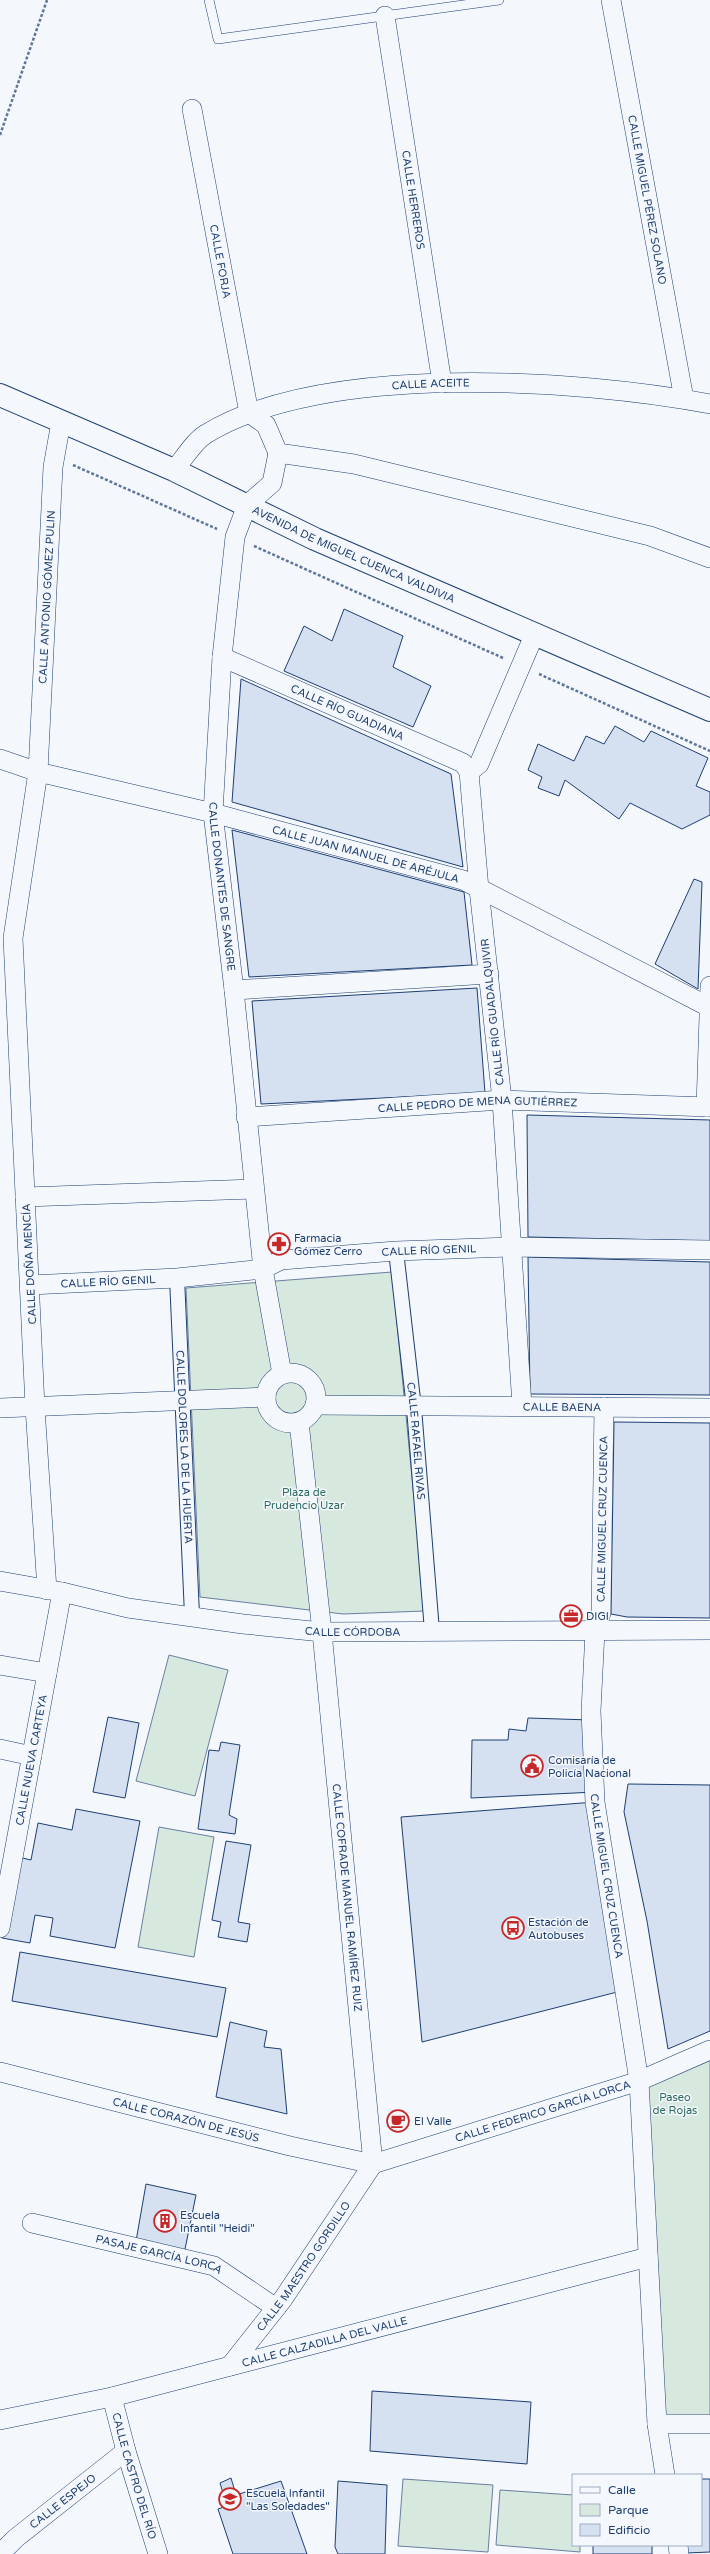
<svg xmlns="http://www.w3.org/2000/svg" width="710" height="2554" font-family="'Varela Round',sans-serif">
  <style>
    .green { fill: #d7e8df; stroke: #687fa3 }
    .building { fill: #d5e0f0; stroke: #1d3f73 }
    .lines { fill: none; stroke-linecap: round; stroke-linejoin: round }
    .service-casing { stroke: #1d3f73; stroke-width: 10 }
    .pedestrian-casing { stroke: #1d3f73; stroke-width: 16 }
    .minor-casing { stroke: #1d3f73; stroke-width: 20 }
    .tertiary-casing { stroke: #1d3f73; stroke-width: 24 }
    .path { stroke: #5e769c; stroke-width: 2.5; stroke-dasharray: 3 2; stroke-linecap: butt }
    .service { stroke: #f4f7fb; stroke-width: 9 }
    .pedestrian { stroke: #f4f7fb; stroke-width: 14 }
    .minor { stroke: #f4f7fb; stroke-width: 19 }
    .tertiary { stroke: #f4f7fb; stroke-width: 22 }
    .labels { text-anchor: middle; stroke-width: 3; stroke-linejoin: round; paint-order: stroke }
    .street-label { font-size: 11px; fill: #1d3f73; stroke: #f4f7fb }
    .poi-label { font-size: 11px; fill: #1d3f73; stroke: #f4f7fb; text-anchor: start }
    .park-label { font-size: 11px; fill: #2c6c60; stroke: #f4f7fb }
  </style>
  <rect width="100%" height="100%" fill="#f4f7fb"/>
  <g class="green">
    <path d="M392,1272l33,339 -82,3 -143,-17 -14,-309z"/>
    <path d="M169,1655l59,15 -33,126 -59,-15z"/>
    <path d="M159,1827l55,10 -20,120 -56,-10z"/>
    <path d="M710,2050v374h-53l-18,-343z"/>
    <path d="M403,2479l90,6 -5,67 -90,-6z"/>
    <path d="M500,2490l73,5v50h7v7l-84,-7z"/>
  </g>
  <g class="building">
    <path d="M344,609l59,27 -10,31 38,19 -18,41 -129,-56 20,-45 28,15z"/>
    <path d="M241,679l210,95 12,93 -231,-65z"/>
    <path d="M615,726l29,16 7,-11 57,27 -12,28 14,6v23l-28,14 -52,-26 -11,16 -54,-39 -6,16 -21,-8 4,-11 -14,-7 10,-26 36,17 12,-25 18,8z"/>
    <path d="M232,830l232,62 8,73 -223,12z"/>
    <path d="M694,879l8,3 -4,107 -43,-25z"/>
    <path d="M477,988l8,105 -224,11 -9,-103z"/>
    <path d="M527,1115l183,5v121l-182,-4z"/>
    <path d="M528,1257l182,5v133l-180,-1z"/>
    <path d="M614,1422l96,1v195l-83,-1 -16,-3z"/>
    <path d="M108,1717l31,6 -14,75 -32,-6z"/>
    <path d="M528,1718l63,2 4,72 -124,6 1,-58h36l1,-11 17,2z"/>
    <path d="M221,1742l19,3 -11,70 8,4 -2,15 -37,-5 11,-79 10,1z"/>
    <path d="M628,1784l82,1v246l-42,18 -21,-128 -23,-109z"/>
    <path d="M595,1802l30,188 -203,52 -21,-225z"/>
    <path d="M76,1809l64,12 -25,127 -65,-12 3,-18 -18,-3 -5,28 -28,-5 16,-81 13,3 7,-37 34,7z"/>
    <path d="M226,1841l25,4 -13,77 12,2 -3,18 -29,-5 3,-15 -9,-2z"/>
    <path d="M20,1952l206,36 -9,49 -205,-36z"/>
    <path d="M230,2022l37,9 -3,16 17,2 6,65 -71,-17z"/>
    <path d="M146,2184l50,11 -13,64 -48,-12z"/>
    <path d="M372,2391l159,11 -4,62 -157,-13z"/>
    <path d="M231,2478l5,17 45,-14 26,73h-74l-15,-45 9,-3 -7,-23z"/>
    <path d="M701,2479h9v73l-24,1v-8h15z"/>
    <path d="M338,2481l49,4 -2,69h-47l-3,-7z"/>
    <rect x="593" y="2545" width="59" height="9"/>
  </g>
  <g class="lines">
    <g class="service-casing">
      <path id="service" d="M209,0l9,39 281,-39"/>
    </g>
    <g class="pedestrian-casing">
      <g id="pedestrian">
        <path id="s1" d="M396,1251l18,157 18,223"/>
        <path id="s2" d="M177,1278l15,337"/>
      </g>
    </g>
    <g class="minor-casing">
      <g id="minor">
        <path id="s3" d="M611,0l73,399"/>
        <path id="s4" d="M385,16l57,367"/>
        <path id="s5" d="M192,109l57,304 17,12 12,28 76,11 296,72 60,22"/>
        <path id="s6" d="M278,453l-6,30 -25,22 -12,32 -13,120 -9,156 21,177 29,279 19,105"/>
        <path id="s7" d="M174,470c9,-10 20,-29 32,-36 117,-72 372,-55 504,-30"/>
        <path id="s8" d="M222,657l241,106 6,9"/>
        <path id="s9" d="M0,759l38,13 175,41 250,67 246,127"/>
        <path d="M234,990l255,-16"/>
        <path d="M706,1107l4,-121"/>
        <path id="s10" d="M246,1117l256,-17 208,7"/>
        <path d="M25,1197l229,-8"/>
        <path id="s11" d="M30,1285l147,-7 86,-9 18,-9 115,-9 117,-4 197,3"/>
        <circle cx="291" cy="1398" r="25"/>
        <path id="s12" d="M315,1405l395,3"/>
        <path d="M522,1406l-20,-306 -23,-211 -10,-117 10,-8 56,-131"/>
        <path id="s13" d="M604,1407l-3,206 -6,18 -4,80 4,91 44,279 18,343 8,51"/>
        <path d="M0,1408l266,-11"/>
        <path id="s14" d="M299,1422l23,210 51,532"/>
        <path id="s15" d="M0,1581l62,11 66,16 115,16 79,8 388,-2"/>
        <path id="s16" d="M47,1590l-12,-183 -22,-469 25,-166 15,-305 8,-45"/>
        <path d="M0,1665l47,8"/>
        <path d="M0,1749l32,7"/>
        <path id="s17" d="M0,1928l62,-336"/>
        <path id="s18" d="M0,2072l290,74 83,18 266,-83 71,-31"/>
        <path id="s19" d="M32,2223l182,43 62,42"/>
        <path id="s20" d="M230,2366l53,-67 90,-135"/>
        <path id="s21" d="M112,2397l14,54 32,103"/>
        <path id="s22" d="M0,2420l112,-23 536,-140"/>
        <path d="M657,2424h53"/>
        <path d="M678,2545l1,9"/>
        <path id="s23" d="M0,2554l16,-16 110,-87"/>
      </g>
    </g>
    <g class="tertiary-casing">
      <g id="tertiary">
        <path id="s24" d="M0,395l174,75 141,69 395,171"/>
      </g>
    </g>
    <g class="path">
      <path d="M0,135l47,-135"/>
      <path d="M73,465l144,64"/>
      <path d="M254,546l249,112"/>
      <path d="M539,674l171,77"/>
    </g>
    <use href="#service" class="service"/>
    <use href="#pedestrian" class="pedestrian"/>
    <use href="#minor" class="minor"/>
    <use href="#tertiary" class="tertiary"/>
  </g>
  <defs>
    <g id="pharmacy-ring" transform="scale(1.15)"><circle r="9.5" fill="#f4f7fb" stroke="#c62828" stroke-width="1.5"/><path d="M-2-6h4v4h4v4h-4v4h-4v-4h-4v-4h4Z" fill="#c62828"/></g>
    <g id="office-ring" transform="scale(1.15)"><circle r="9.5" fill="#f4f7fb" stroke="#c62828" stroke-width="1.5"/><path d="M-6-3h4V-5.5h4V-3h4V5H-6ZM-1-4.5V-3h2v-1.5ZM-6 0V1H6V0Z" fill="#c62828"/></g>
    <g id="civic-ring" transform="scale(1.15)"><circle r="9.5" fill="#f4f7fb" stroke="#c62828" stroke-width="1.5"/><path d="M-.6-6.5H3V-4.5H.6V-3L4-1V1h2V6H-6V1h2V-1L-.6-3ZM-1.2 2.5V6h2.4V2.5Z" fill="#c62828"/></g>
    <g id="bus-ring" transform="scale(1.15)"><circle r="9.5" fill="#f4f7fb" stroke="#c62828" stroke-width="1.5"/><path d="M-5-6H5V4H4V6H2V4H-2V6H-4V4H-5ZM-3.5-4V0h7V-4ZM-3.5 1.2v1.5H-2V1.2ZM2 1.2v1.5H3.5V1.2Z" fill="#c62828"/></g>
    <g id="cafe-ring" transform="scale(1.15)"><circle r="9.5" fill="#f4f7fb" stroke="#c62828" stroke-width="1.5"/><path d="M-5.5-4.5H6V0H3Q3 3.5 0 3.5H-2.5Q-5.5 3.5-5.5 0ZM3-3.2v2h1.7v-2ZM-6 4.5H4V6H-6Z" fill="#c62828"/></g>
    <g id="building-ring" transform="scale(1.15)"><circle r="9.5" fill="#f4f7fb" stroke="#c62828" stroke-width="1.5"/><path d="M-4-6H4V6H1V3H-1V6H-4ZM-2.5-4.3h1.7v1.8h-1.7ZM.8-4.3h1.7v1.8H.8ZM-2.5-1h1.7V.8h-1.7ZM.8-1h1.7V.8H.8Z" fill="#c62828"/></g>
    <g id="school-ring" transform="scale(1.15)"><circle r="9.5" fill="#f4f7fb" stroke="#c62828" stroke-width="1.5"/><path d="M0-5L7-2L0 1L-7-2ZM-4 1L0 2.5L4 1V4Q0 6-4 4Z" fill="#c62828"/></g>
  </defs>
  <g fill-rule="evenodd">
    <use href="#pharmacy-ring" x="279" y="1244"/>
    <use href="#office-ring" x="571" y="1616"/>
    <use href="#civic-ring" x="532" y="1766"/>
    <use href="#bus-ring" x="513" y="1928"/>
    <use href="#cafe-ring" x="398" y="2121"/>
    <use href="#building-ring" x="165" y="2221"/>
    <use href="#school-ring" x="230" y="2499"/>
  </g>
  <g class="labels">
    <g class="street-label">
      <text dy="4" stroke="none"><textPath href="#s4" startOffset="186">CALLE HERREROS</textPath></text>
      <text dy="4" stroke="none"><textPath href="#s3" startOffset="203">CALLE MIGUEL PÉREZ SOLANO</textPath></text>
      <text dy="4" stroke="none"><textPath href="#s5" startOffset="155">CALLE FORJA</textPath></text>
      <text dy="4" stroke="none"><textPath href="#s7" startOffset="281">CALLE ACEITE</textPath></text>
      <text dy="4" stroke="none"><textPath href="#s24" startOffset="388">AVENIDA DE MIGUEL CUENCA VALDIVIA</textPath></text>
      <text dy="4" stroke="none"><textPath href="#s16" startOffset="996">CALLE ANTONIO GÓMEZ PULIN</textPath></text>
      <text dy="4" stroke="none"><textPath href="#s8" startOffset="137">CALLE RÍO GUADIANA</textPath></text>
      <text dy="4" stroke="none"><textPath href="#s9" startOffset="378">CALLE JUAN MANUEL DE ARÉJULA</textPath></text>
      <text dy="4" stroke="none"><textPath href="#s6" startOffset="449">CALLE DONANTES DE SANGRE</textPath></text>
      <text transform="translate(492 1012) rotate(-96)" y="4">CALLE RÍO GUADALQUIVIR</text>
      <text dy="4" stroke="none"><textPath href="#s10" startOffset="232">CALLE PEDRO DE MENA GUTIÉRREZ</textPath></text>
      <text dy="4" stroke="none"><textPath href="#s11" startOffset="402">CALLE RÍO GENIL</textPath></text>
      <text transform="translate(29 1264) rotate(-93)" y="4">CALLE DOÑA MENCÍA</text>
      <text dy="4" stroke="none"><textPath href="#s11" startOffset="78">CALLE RÍO GENIL</textPath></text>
      <text dy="4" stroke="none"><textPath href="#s12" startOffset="247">CALLE BAENA</textPath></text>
      <text dy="4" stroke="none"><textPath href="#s1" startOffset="191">CALLE RAFAEL RIVAS</textPath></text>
      <text dy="4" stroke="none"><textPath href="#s2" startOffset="169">CALLE DOLORES LA DE LA HUERTA</textPath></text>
      <text transform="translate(602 1519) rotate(-89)" y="4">CALLE MIGUEL CRUZ CUENCA</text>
      <text dy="4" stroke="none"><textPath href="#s15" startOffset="357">CALLE CÓRDOBA</textPath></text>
      <text dy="4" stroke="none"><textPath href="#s17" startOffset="171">CALLE NUEVA CARTEYA</textPath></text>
      <text dy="4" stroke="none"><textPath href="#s13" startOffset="471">CALLE MIGUEL CRUZ CUENCA</textPath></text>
      <text dy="4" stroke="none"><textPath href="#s14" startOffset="478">CALLE COFRADE MANUEL RAMÍREZ RUIZ</textPath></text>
      <text dy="4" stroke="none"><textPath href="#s18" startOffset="562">CALLE FEDERICO GARCÍA LORCA</textPath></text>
      <text dy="4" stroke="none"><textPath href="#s18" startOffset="192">CALLE CORAZÓN DE JESÚS</textPath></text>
      <text dy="4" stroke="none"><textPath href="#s19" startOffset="131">PASAJE GARCÍA LORCA</textPath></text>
      <text dy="4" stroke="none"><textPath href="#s20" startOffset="124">CALLE MAESTRO GORDILLO</textPath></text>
      <text dy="4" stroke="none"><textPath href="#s22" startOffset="334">CALLE CALZADILLA DEL VALLE</textPath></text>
      <text dy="4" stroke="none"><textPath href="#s21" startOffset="82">CALLE CASTRO DEL RÍO</textPath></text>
      <text dy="4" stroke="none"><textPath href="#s23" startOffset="82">CALLE ESPEJO</textPath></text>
    </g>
    <g class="poi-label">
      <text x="294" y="1242">Farmacia<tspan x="294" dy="13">Gómez Cerro</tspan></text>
      <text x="586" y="1620">DIGI</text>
      <text x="548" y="1764">Comisaría de<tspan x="548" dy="13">Policía Nacional</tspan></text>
      <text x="528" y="1926">Estación de<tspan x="528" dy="13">Autobuses</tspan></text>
      <text x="414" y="2125">El Valle</text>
      <text x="180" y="2219">Escuela<tspan x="180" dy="13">Infantil "Heidi"</tspan></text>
      <text x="246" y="2497">Escuela Infantil<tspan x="246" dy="13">"Las Soledades"</tspan></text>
    </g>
    <g class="park-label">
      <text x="304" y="1496">Plaza de<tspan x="304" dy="13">Prudencio Uzar</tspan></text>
      <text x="675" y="2101">Paseo<tspan x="675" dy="13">de Rojas</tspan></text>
    </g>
  </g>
  <rect x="572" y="2474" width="130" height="72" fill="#f4f7fb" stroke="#9eadc5"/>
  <rect x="580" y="2487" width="20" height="6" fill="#f4f7fb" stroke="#9eadc5"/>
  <text x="608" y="2494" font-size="12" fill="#1d3f73">Calle</text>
  <rect x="580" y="2504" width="20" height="12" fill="#d7e8df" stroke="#9eadc5"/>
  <text x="608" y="2514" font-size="12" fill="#1d3f73">Parque</text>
  <rect x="580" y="2524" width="20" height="12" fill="#d5e0f0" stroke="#9eadc5"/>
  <text x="608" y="2534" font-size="12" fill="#1d3f73">Edificio</text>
</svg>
